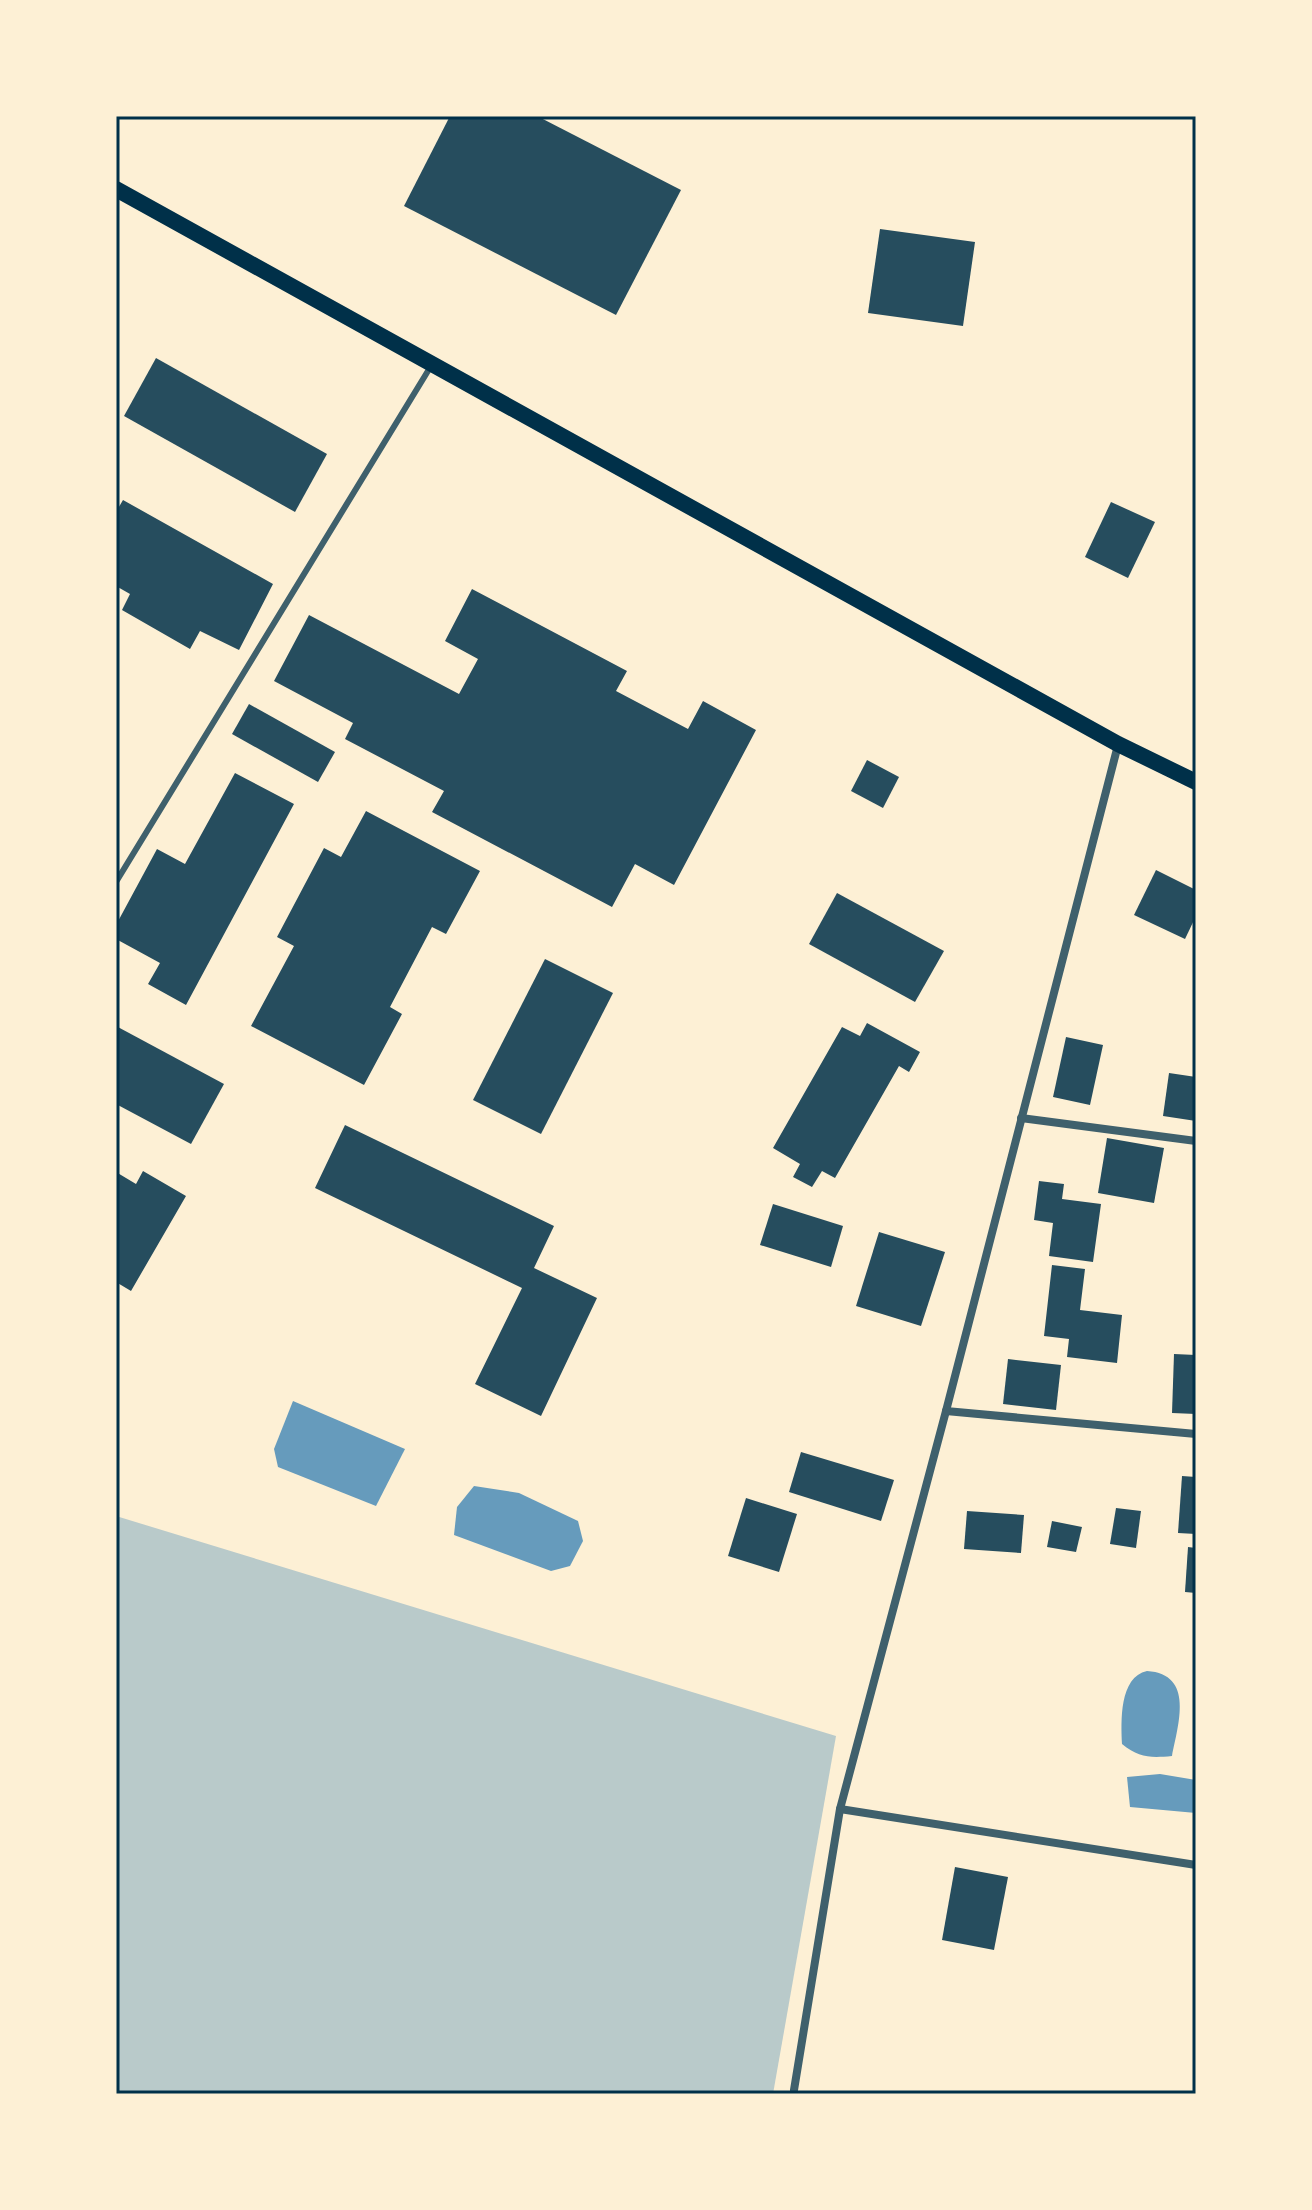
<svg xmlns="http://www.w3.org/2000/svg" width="1312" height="2210" font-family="Lora,serif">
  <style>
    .green { fill: #b9caca }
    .water { fill: #669bbc }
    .building { fill: #264d5e }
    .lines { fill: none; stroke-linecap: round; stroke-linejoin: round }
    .service { stroke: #3f606c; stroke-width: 6 }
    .minor { stroke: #3f606c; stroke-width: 8 }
    .secondary { stroke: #003049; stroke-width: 16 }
    .neatline { fill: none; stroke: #003049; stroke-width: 3 }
  </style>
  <rect width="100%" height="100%" fill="#fdf0d5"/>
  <path class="green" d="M116,1516l720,220 -63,358h-657z"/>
  <g class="water">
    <path d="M293,1401l112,48 -29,57 -98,-39 -4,-18z"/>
    <path d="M474,1486l45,7 59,28 5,20 -13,25 -19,5 -97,-36 3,-28z"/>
    <path d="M1147,1671c48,3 31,54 25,85 -21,2 -33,2 -50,-12 -1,-22 -3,-67 25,-73z"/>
    <path d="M1160,1774l36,6v33l-66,-6 -3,-30z"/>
  </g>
  <g class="building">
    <path d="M450,116h87l144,74 -65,125 -212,-109z"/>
    <path d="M880,229l95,13 -12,84 -95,-13z"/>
    <path d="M156,358l171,96 -32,58 -171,-96z"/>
    <path d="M123,500l150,84 -34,66 -39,-19 -10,18 -68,-39 8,-16 -14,-8v-74z"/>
    <path d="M1111,502l44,20 -27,56 -43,-21z"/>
    <path d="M472,589l155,82 -11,20 72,38 15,-28 53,29 -82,155 -39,-21 -23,43 -180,-95 12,-21 -99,-52 8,-16 -79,-42 35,-66 150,79 19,-35 -33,-18z"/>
    <path d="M249,704l86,48 -17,30 -86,-48z"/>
    <path d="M867,760l32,17 -16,31 -32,-17z"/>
    <path d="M235,773l59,31 -108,201 -38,-21 12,-21 -44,-24v-14l41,-76 28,15z"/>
    <path d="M366,811l114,60 -34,63 -14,-7 -42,80 12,7 -38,71 -113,-59 43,-80 -17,-9 47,-89 17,9z"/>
    <path d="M1156,870l40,20v26l-11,23 -51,-24z"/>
    <path d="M837,893l107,58 -29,51 -106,-58z"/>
    <path d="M545,959l68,34 -72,141 -68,-34z"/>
    <path d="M867,1023l53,29 -11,20 -10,-6 -64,112 -13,-7 -10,16 -19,-10 7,-13 -27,-16 69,-121 18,9z"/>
    <path d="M116,1026l108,58 -33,60 -75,-40z"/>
    <path d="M1066,1037l37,8 -13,60 -37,-8z"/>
    <path d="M1169,1073l27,4v44l-33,-5z"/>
    <path d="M345,1125l209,101 -20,42 63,30 -56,118 -66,-32 47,-96 -207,-100z"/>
    <path d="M1107,1138l57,10 -10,55 -56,-10z"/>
    <path d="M143,1171l43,25 -55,95 -15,-9v-110l20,12z"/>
    <path d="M1039,1181l25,3 -2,15 39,5 -8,58 -44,-6 4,-33 -19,-3z"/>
    <path d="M773,1204l70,22 -12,41 -71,-22z"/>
    <path d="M879,1232l66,20 -24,74 -65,-20z"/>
    <path d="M1052,1265l33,4 -5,41 42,5 -5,48 -50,-6 2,-18 -25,-3z"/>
    <path d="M1174,1354l22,1v59l-24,-1z"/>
    <path d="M1008,1359l53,6 -5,45 -53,-6z"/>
    <path d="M801,1452l93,28 -13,41 -92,-29z"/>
    <path d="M1182,1476l14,1v57l-18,-1z"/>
    <path d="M746,1498l51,16 -18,58 -51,-16z"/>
    <path d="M1116,1508l25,3 -5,37 -26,-4z"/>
    <path d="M967,1511l57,4 -3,38 -57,-4z"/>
    <path d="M1052,1521l30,6 -6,25 -29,-5z"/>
    <path d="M1188,1547l8,1v45l-11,-1z"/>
    <path d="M955,1867l53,10 -14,73 -52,-10z"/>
  </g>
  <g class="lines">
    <path class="service" d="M116,882l315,-516"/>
    <g class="minor">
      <path d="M1021,1118l175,23"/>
      <path d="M946,1411l250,23"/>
      <path d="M840,1809l356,56"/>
      <path d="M794,2090l46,-281 106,-398 172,-666"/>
    </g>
    <path class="secondary" d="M116,189l1002,555 78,38"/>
  </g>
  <rect width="1312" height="2210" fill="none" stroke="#fdf0d5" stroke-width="236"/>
  <rect x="118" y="118" width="1076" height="1974" class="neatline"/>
</svg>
